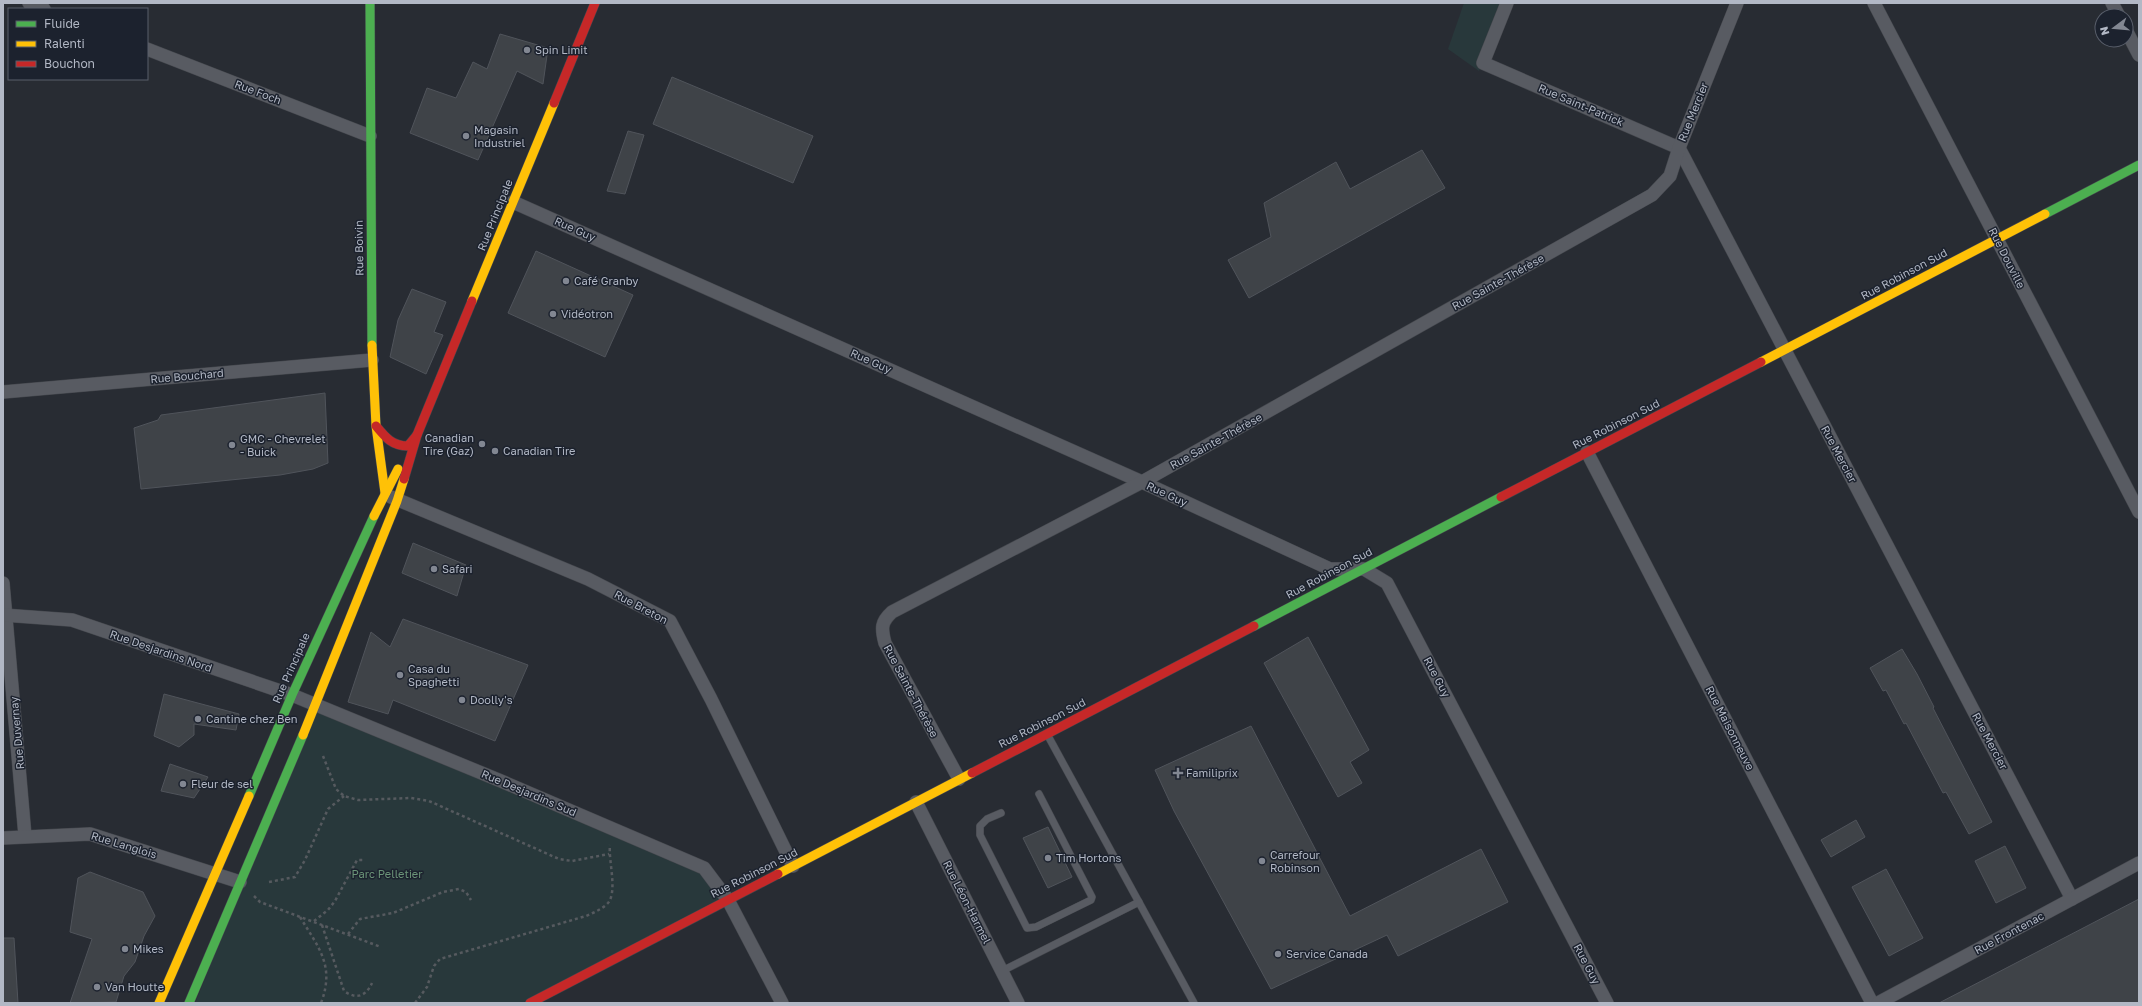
<svg xmlns="http://www.w3.org/2000/svg" width="2142" height="1006" font-family="'Golos Text',sans-serif">
  <style>
    .green { fill: #28383b }
    .building { fill: #3f4348; stroke: #50545b }
    .lines { fill: none; stroke-linecap: round; stroke-linejoin: round }
    .lane-casing { stroke: #44474d; stroke-width: 8 }
    .street-casing { stroke: #44474d; stroke-width: 14 }
    .fast-casing { stroke: #44474d; stroke-width: 10 }
    .slow-casing { stroke: #44474d; stroke-width: 10 }
    .jam-casing { stroke: #44474d; stroke-width: 10 }
    .path { stroke: #565a5f; stroke-width: 2.5; stroke-dasharray: 3 3; stroke-linecap: butt }
    .lane { stroke: #585b62; stroke-width: 7 }
    .street { stroke: #585b62; stroke-width: 13 }
    .fast { stroke: #4caf50; stroke-width: 9 }
    .slow { stroke: #ffc107; stroke-width: 9 }
    .jam { stroke: #c62828; stroke-width: 9 }
    .poi-dot { fill: #828792; stroke: #1c222e; stroke-width: 1.5 }
    .labels { text-anchor: middle; stroke-width: 3; stroke-linejoin: round; paint-order: stroke }
    .poi-label { font-size: 11px; fill: #b2b8c5; stroke: #1c222e; text-anchor: start }
    .street-label { font-size: 11px; fill: #b2b8c5; stroke: #1c222e }
    .park-label { font-size: 11px; fill: #6b9478; stroke: #1c222e }
  </style>
  <rect width="100%" height="100%" fill="#282c33"/>
  <g class="green">
    <path d="M1464,3h43l-28,68 -31,-22z"/>
    <path d="M316,704l388,164 24,32 -206,103h-327z"/>
  </g>
  <g class="building">
    <path d="M500,34l48,14 -5,36 -26,-13 -39,89 -68,-27 17,-45 29,10 17,-36 14,7z"/>
    <path d="M672,77l141,59 -20,47 -140,-59z"/>
    <path d="M628,131l16,4 -19,59 -18,-3z"/>
    <path d="M1422,150l23,38 -196,110 -21,-38 43,-23 -7,-34 72,-41 14,27z"/>
    <path d="M536,251l97,44 -28,62 -97,-44z"/>
    <path d="M412,289l34,13 -12,30 9,3 -17,39 -36,-17 8,-37z"/>
    <path d="M325,393l3,70 -15,6 -33,6 -139,14 -7,-61 24,-8 3,-5z"/>
    <path d="M413,543l53,22 -9,31 -55,-23z"/>
    <path d="M403,619l125,46 -33,76 -102,-41 -5,14 -40,-12 23,-70 19,15z"/>
    <path d="M1308,637l61,113 -19,12 12,21 -24,14 -74,-134z"/>
    <path d="M1902,649l15,25 17,33 -1,1 59,114 -23,12 -23,-42 -3,1 -37,-70 -2,1 -18,-34 -3,1 -13,-23z"/>
    <path d="M164,694l75,20 -3,16 -42,-6v11l-15,12 -25,-11z"/>
    <path d="M1251,726l99,190 131,-67 27,53 -110,54 -11,-21 -116,54 -97,-178 -19,-41z"/>
    <path d="M170,764l38,13 -14,21 -33,-7z"/>
    <path d="M1856,820l9,17 -34,20 -10,-17z"/>
    <path d="M1048,827l24,50 -24,11 -25,-50z"/>
    <path d="M2005,846l21,42 -30,15 -21,-42z"/>
    <path d="M1886,869l37,69 -34,18 -37,-69z"/>
    <path d="M90,872l53,20 12,24 -11,20 -9,26 -11,14 -8,26 -46,1 22,-64 -22,-7 8,-54z"/>
    <path d="M2139,899v104h-200z"/>
    <path d="M3,938h11l4,65h-15z"/>
  </g>
  <g class="lines">
    <g class="lane-casing">
      <g id="lane">
        <path d="M1047,734l147,269"/>
        <path d="M1001,813l-14,6 -7,7v9l47,93 9,-1 55,-27 1,-3 -53,-103"/>
        <path d="M1002,971l137,-69"/>
      </g>
    </g>
    <g class="street-casing">
      <g id="street">
        <path d="M29,3l15,6"/>
        <path d="M1507,3l-24,60 196,85"/>
        <path d="M1874,3l265,509"/>
        <path d="M2112,3l7,13"/>
        <path d="M2126,30l13,25"/>
        <path d="M147,49l223,87"/>
        <path d="M1679,148l393,751"/>
        <path d="M513,202l629,280 188,87h34l23,14 220,420"/>
        <path d="M3,392l369,-32"/>
        <path d="M1587,452l285,551"/>
        <path d="M391,497l197,82 82,42 41,78 82,167"/>
        <path d="M3,583l22,253"/>
        <path d="M3,615l69,5 220,75 209,86 203,87 24,32 54,103"/>
        <path d="M959,779l-74,-136c-4,-15 -4,-21 7,-31l250,-130 510,-287 18,-19 9,-28 58,-145"/>
        <path d="M916,802l102,201"/>
        <path d="M3,838l87,-4 150,48"/>
        <path d="M1878,1003l261,-140"/>
      </g>
    </g>
    <g class="fast-casing">
      <g id="fast">
        <path d="M370,3l2,342"/>
        <path d="M2045,214l94,-49"/>
        <path d="M1254,626l247,-129"/>
        <path d="M249,796l43,-101 82,-179"/>
        <path d="M189,1003l114,-268"/>
      </g>
    </g>
    <g class="slow-casing">
      <g id="slow">
        <path d="M472,301l82,-198"/>
        <path d="M372,345l4,81 9,67"/>
        <path d="M1761,362l284,-148"/>
        <path d="M374,516l24,-47"/>
        <path d="M303,735l94,-234 7,-22"/>
        <path d="M778,874l194,-101"/>
        <path d="M159,1003l90,-207"/>
      </g>
    </g>
    <g class="jam-casing">
      <g id="jam">
        <path d="M554,103l41,-100"/>
        <path d="M376,426c9,11 16,20 32,20l9,-11"/>
        <path d="M404,479l13,-44 55,-134"/>
        <path d="M1501,497l260,-135"/>
        <path d="M972,773l282,-147"/>
        <path d="M530,1003l248,-129"/>
      </g>
    </g>
    <g class="path">
      <path d="M323,756l13,33 8,7 14,4 53,-2 18,3 130,58 13,2 37,-7"/>
      <path d="M269,882l26,-5 10,-17 23,-51 16,-13"/>
      <path d="M254,896l6,6 121,45"/>
      <path d="M300,917c19,31 35,49 21,86"/>
      <path d="M314,921l14,-11 7,-9 22,-41h8"/>
      <path d="M322,925l22,66c13,9 22,5 28,-8"/>
      <path d="M348,934l12,-15 33,-6 50,-21 16,-3 7,3 5,8"/>
      <path d="M415,1003l12,-16 7,-21 6,-7 146,-43c7,-3 14,-6 20,-11 13,-10 2,-44 4,-60"/>
    </g>
    <use href="#lane" class="lane"/>
    <use href="#street" class="street"/>
    <use href="#fast" class="fast"/>
    <use href="#slow" class="slow"/>
    <use href="#jam" class="jam"/>
  </g>
  <g class="poi-dot">
    <circle cx="527" cy="50" r="4"/>
    <circle cx="466" cy="136" r="4"/>
    <circle cx="566" cy="281" r="4"/>
    <circle cx="553" cy="314" r="4"/>
    <circle cx="482" cy="444" r="4"/>
    <circle cx="232" cy="445" r="4"/>
    <circle cx="495" cy="451" r="4"/>
    <circle cx="434" cy="569" r="4"/>
    <circle cx="400" cy="675" r="4"/>
    <circle cx="462" cy="700" r="4"/>
    <circle cx="198" cy="719" r="4"/>
    <path d="M1176 767h4v4h4v4h-4v4h-4v-4h-4v-4h4z"/>
    <circle cx="183" cy="784" r="4"/>
    <circle cx="1048" cy="858" r="4"/>
    <circle cx="1262" cy="861" r="4"/>
    <circle cx="125" cy="949" r="4"/>
    <circle cx="1278" cy="954" r="4"/>
    <circle cx="97" cy="987" r="4"/>
  </g>
  <g class="labels">
    <g class="poi-label">
      <text x="535" y="54">Spin Limit</text>
      <text x="474" y="134">Magasin<tspan x="474" dy="13">Industriel</tspan></text>
      <text x="574" y="285">Café Granby</text>
      <text x="561" y="318">Vidéotron</text>
      <text x="474" y="442" text-anchor="end">Canadian<tspan x="474" dy="13">Tire (Gaz)</tspan></text>
      <text x="240" y="443">GMC - Chevrelet<tspan x="240" dy="13">- Buick</tspan></text>
      <text x="503" y="455">Canadian Tire</text>
      <text x="442" y="573">Safari</text>
      <text x="408" y="673">Casa du<tspan x="408" dy="13">Spaghetti</tspan></text>
      <text x="470" y="704">Doolly's</text>
      <text x="206" y="723">Cantine chez Ben</text>
      <text x="1186" y="777">Familiprix</text>
      <text x="191" y="788">Fleur de sel</text>
      <text x="1270" y="859">Carrefour<tspan x="1270" dy="13">Robinson</tspan></text>
      <text x="1056" y="862">Tim Hortons</text>
      <text x="133" y="953">Mikes</text>
      <text x="1286" y="958">Service Canada</text>
      <text x="105" y="991">Van Houtte</text>
    </g>
    <g class="street-label">
      <text transform="translate(258 92) rotate(21)" y="4">Rue Foch</text>
      <text transform="translate(1581 105) rotate(23)" y="4">Rue Saint-Patrick</text>
      <text transform="translate(1693 112) rotate(-68)" y="4">Rue Mercier</text>
      <text transform="translate(495 215) rotate(-68)" y="4">Rue Principale</text>
      <text transform="translate(575 229) rotate(24)" y="4">Rue Guy</text>
      <text transform="translate(359 248) rotate(-91)" y="4">Rue Boivin</text>
      <text transform="translate(2007 258) rotate(63)" y="4">Rue Douville</text>
      <text transform="translate(1904 274) rotate(-28)" y="4">Rue Robinson Sud</text>
      <text transform="translate(1498 282) rotate(-29)" y="4">Rue Sainte-Thérèse</text>
      <text transform="translate(871 361) rotate(24)" y="4">Rue Guy</text>
      <text transform="translate(187 376) rotate(-5)" y="4">Rue Bouchard</text>
      <text transform="translate(1616 424) rotate(-27)" y="4">Rue Robinson Sud</text>
      <text transform="translate(1216 441) rotate(-29)" y="4">Rue Sainte-Thérèse</text>
      <text transform="translate(1839 454) rotate(62)" y="4">Rue Mercier</text>
      <text transform="translate(1167 494) rotate(25)" y="4">Rue Guy</text>
      <text transform="translate(1329 573) rotate(-28)" y="4">Rue Robinson Sud</text>
      <text transform="translate(641 607) rotate(28)" y="4">Rue Breton</text>
      <text transform="translate(161 651) rotate(19)" y="4">Rue Desjardins Nord</text>
      <text transform="translate(291 668) rotate(-66)" y="4">Rue Principale</text>
      <text transform="translate(1437 677) rotate(62)" y="4">Rue Guy</text>
      <text transform="translate(911 691) rotate(62)" y="4">Rue Sainte-Thérèse</text>
      <text transform="translate(1042 723) rotate(-27)" y="4">Rue Robinson Sud</text>
      <text transform="translate(1730 728) rotate(63)" y="4">Rue Maisonneuve</text>
      <text transform="translate(17 733) rotate(-95)" y="4">Rue Duvernay</text>
      <text transform="translate(1990 741) rotate(62)" y="4">Rue Mercier</text>
      <text transform="translate(529 793) rotate(23)" y="4">Rue Desjardins Sud</text>
      <text transform="translate(124 845) rotate(17)" y="4">Rue Langlois</text>
      <text transform="translate(754 873) rotate(-27)" y="4">Rue Robinson Sud</text>
      <text transform="translate(967 902) rotate(63)" y="4">Rue Léon-Harmel</text>
      <text transform="translate(2009 933) rotate(-28)" y="4">Rue Frontenac</text>
      <text transform="translate(1587 964) rotate(62)" y="4">Rue Guy</text>
    </g>
    <g class="park-label">
      <text x="387" y="878">Parc Pelletier</text>
    </g>
  </g>
  <rect width="2142" height="1006" fill="none" stroke="#b2b8c5" stroke-width="8"/>
  <rect x="8" y="8" width="140" height="72" fill="#1c222e" stroke="#585e6a"/>
  <rect x="16" y="21" width="20" height="6" fill="#4caf50" stroke="#585e6a"/>
  <text x="44" y="28" font-size="12" fill="#b2b8c5">Fluide</text>
  <rect x="16" y="41" width="20" height="6" fill="#ffc107" stroke="#585e6a"/>
  <text x="44" y="48" font-size="12" fill="#b2b8c5">Ralenti</text>
  <rect x="16" y="61" width="20" height="6" fill="#c62828" stroke="#585e6a"/>
  <text x="44" y="68" font-size="12" fill="#b2b8c5">Bouchon</text>
  <g transform="translate(2114 28) rotate(254)"><circle r="19" fill="#1c222e" stroke="#585e6a"/>
  <path d="M0-3L7 15L0 10L-7 15Z" fill="#828792"/>
  <text y="-6" font-size="11" font-weight="bold" text-anchor="middle" fill="#b2b8c5">N</text>
  </g>
</svg>
